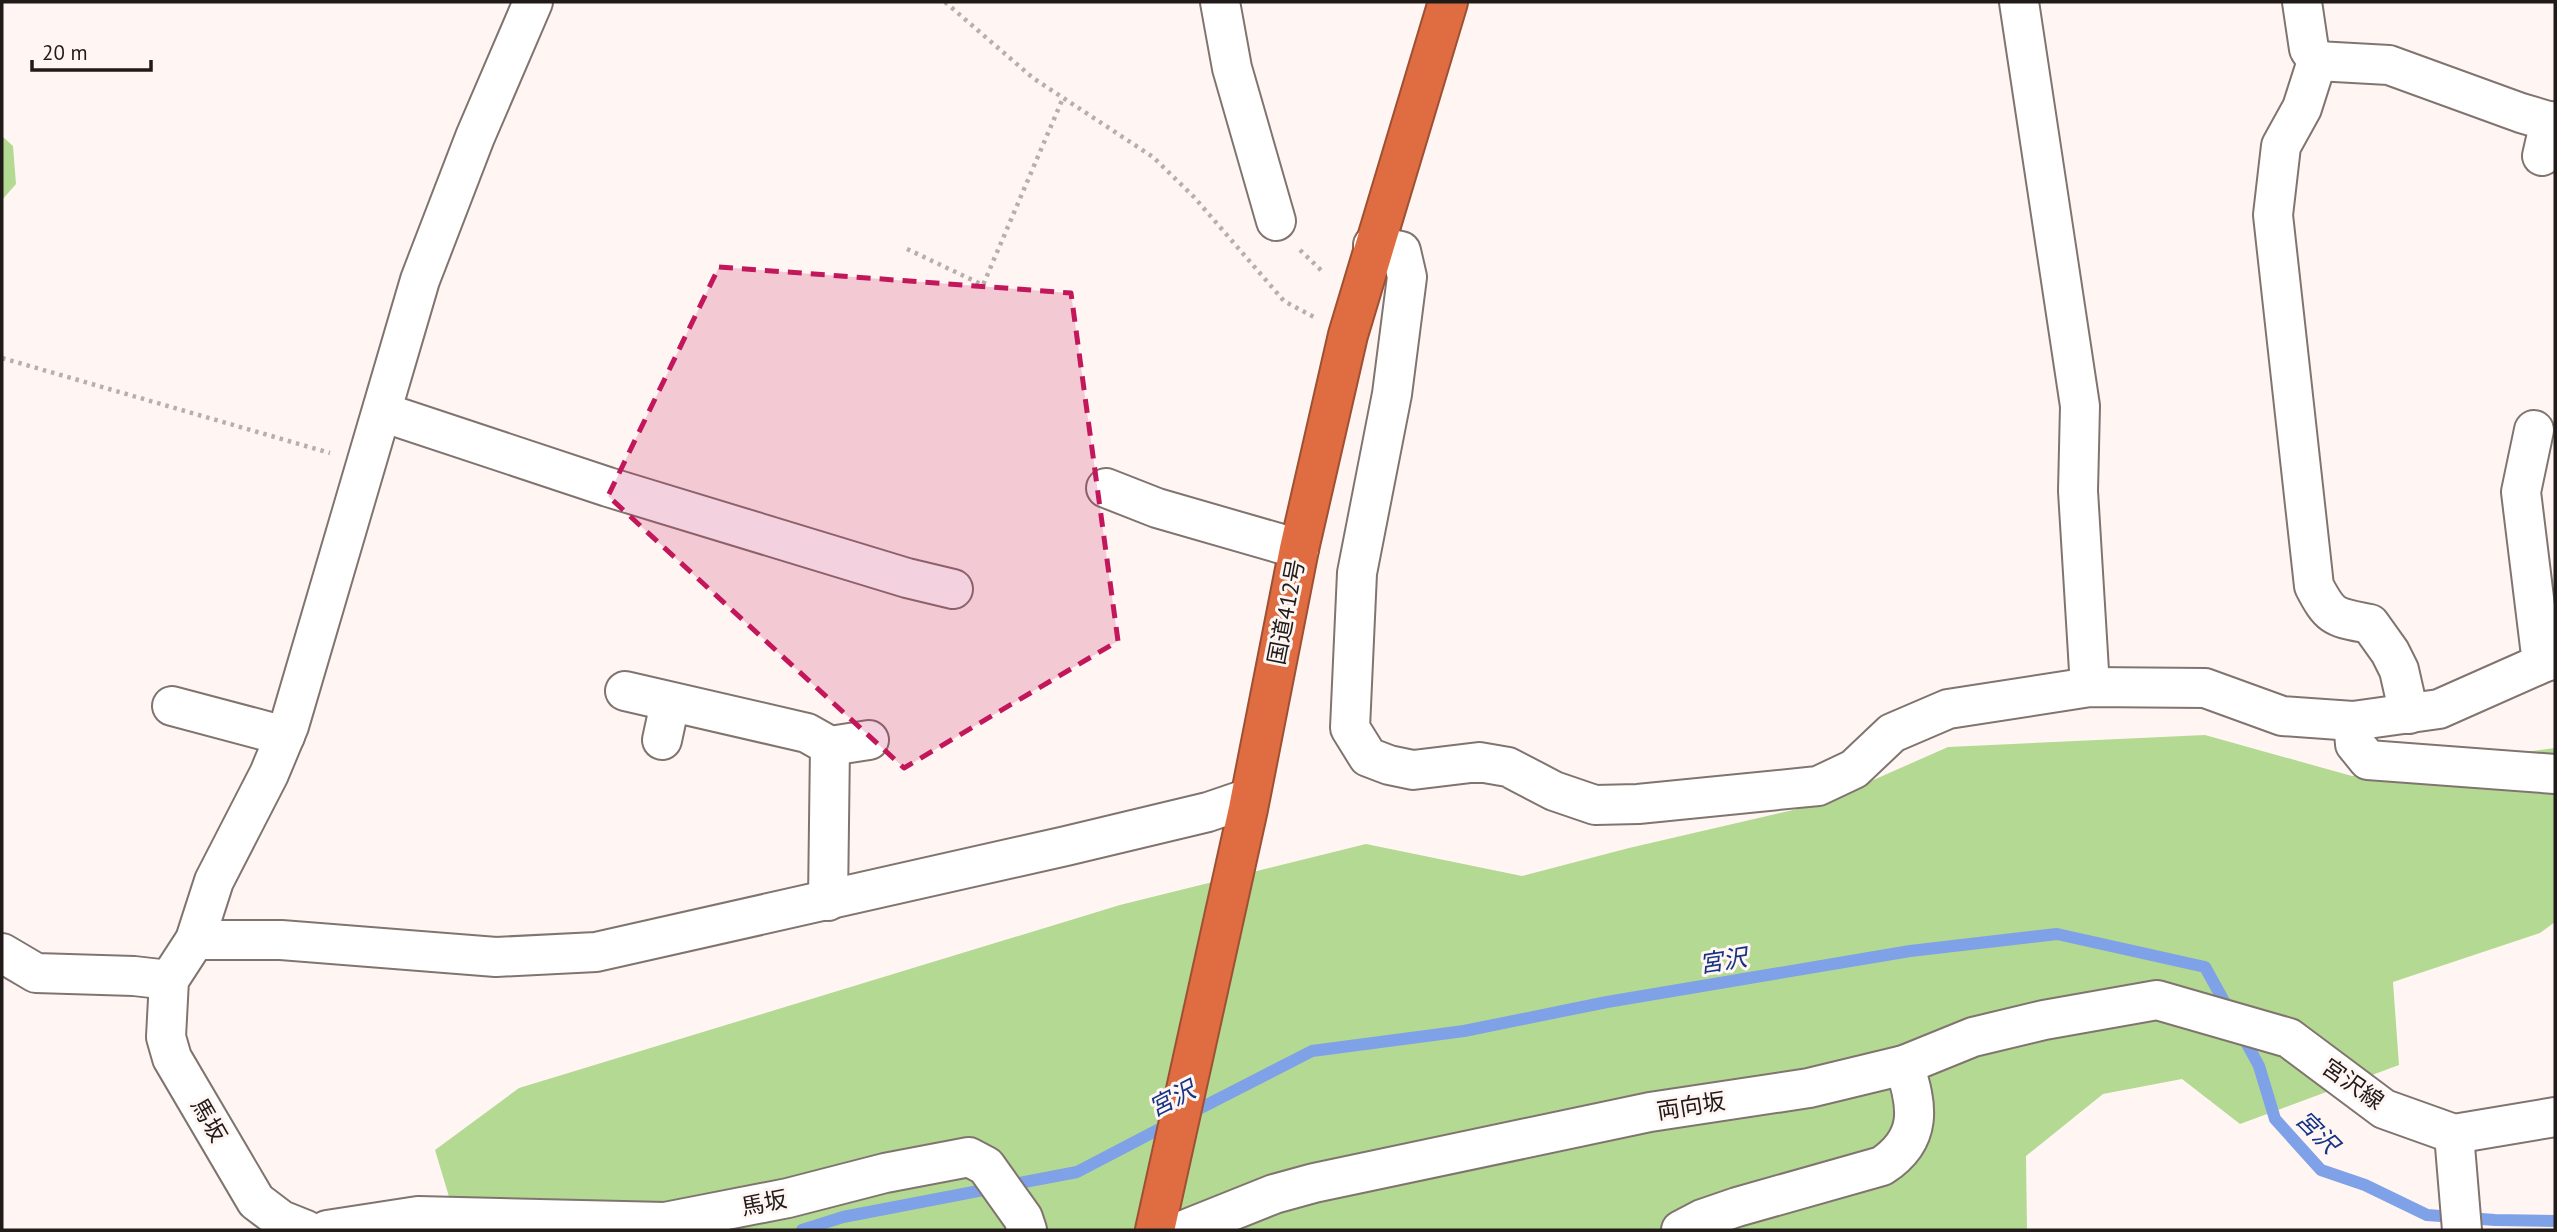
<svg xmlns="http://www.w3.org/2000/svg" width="2557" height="1232" font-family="'PT Sans','Noto Sans JP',sans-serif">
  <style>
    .green { fill: #b4d992 }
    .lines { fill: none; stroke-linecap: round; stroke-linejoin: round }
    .stream { stroke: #7fa1e8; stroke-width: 12 }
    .minor-casing { stroke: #80746f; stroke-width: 42 }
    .highway-casing { stroke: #9d5033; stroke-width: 42 }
    .path { stroke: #b7afad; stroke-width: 4.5; stroke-dasharray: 3.5 5; stroke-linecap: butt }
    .minor { stroke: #fff; stroke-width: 38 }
    .highway { stroke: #e06c41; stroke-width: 38 }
    .marked { fill: #c2185b; fill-opacity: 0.2; stroke: #c2185b; stroke-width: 5; stroke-dasharray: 14 9; stroke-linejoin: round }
    .labels { text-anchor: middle; stroke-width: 6; stroke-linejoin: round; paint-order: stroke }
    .street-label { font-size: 23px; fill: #201b19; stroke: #fff6f3 }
    .water-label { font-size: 24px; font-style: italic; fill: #143484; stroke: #fff6f3 }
  </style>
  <rect width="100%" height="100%" fill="#fff6f3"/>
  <g class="green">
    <path d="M2,136l11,10 3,38 -14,16z"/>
    <path d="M2205,735l147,41 203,-28v174l-15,11 -147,49 6,83 -159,59 -58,-45 -79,15 -77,62 1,74h-1568l-24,-80 84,-62 601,-183 246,-61 156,32 107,-28 190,-44 129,-57z"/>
  </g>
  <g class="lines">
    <g class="stream">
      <path d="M2241,1033l18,33 16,53 46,51 44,15 62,30 68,5 60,1"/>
      <path d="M1189,1114l123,-63 152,-20 143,-29 303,-51 147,-17 148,33 26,47"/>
      <path d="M802,1230l41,-13 234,-45 92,-48"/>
    </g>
    <g class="minor-casing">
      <g id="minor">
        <path d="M1220,2l12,66 44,153"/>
        <path d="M2019,2l61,404 -2,85 12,196"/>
        <path d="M2302,2l7,47 8,12 -15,47 -21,38 -8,69 41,371c17,33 21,31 56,38l20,28 9,18 10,44"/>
        <path d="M2317,61l72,4 132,48 34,10"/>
        <path d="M2542,156l8,-35"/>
        <path d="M1373,245l28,6 6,26 -15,117 -35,179 -7,155 18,29 21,8 24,5 66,-8 29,5 46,24 41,14 43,-1 180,-18 36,-17 38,-36 56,-24 142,-22 115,1 77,28 71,5 86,-12 106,-47 10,-3"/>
        <path d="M382,412l226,75 299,91 46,11"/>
        <path d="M2534,430l-13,62 19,155 5,15"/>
        <path d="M1106,488l51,20 142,41"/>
        <path d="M625,691l182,42 23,13 -2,155"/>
        <path d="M172,706l113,30"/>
        <path d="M2353,721l2,23 13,16 187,14"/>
        <path d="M662,740l8,-37"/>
        <path d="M830,746l39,-6"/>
        <path d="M195,940h86l215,17 100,-5 470,-106 142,-34 41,-14"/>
        <path d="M2,953l34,20 98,3 35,4"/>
        <path d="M2454,1134l8,96"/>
        <path d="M306,1230l-25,-10 -25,-19 -84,-143 -6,-21 3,-57 26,-40 19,-59 55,-107 20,-48 131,-446 55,-143 58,-135"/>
        <path d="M327,1230l91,-14 247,6 123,-24 97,-25 84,-16 17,9 37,52 4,12"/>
        <path d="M1184,1230l90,-36 40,-11 336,-71 159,-24 95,-23 69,-28 71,-17 113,-20 132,38 95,71 70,25 101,-17"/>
        <path d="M1681,1230l21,-11 35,-12 145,-41c41,-27 36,-60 22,-101"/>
      </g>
    </g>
    <g class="highway-casing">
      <path id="highway" d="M1155,1230l93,-421 51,-260 49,-214 100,-333"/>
    </g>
    <g class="path">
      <path d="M945,2l88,76 120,79 41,40 90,104 30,16"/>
      <path d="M907,249l76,36 80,-187"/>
      <path d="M1300,250l24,23"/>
      <path d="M2,358l328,95"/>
    </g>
    <use href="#minor" class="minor"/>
    <use href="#highway" class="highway"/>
  </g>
  <path class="marked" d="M719,267l352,26 47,348 -214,127 -296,-272z"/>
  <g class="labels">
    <g class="street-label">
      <text transform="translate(1286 612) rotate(-79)" y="8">国道412号</text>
      <text transform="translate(2353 1084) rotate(35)" y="8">宮沢線</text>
      <text transform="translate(1691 1106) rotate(-9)" y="8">両向坂</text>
      <text transform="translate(209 1120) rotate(60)" y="8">馬坂</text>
      <text transform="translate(764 1203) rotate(-11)" y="8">馬坂</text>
    </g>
    <g class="water-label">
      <text transform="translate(1723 961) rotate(-9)" y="8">宮沢</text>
      <text transform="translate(1172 1099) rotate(-27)" y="8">宮沢</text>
      <text transform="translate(2317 1132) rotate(45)" y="8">宮沢</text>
    </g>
  </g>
  <rect width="2557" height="1232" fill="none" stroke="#201b19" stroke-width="7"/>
  <path d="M32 60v10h119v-10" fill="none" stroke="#201b19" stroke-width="3.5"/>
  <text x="42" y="60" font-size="21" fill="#201b19" stroke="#fff6f3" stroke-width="5" paint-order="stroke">20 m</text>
</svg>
